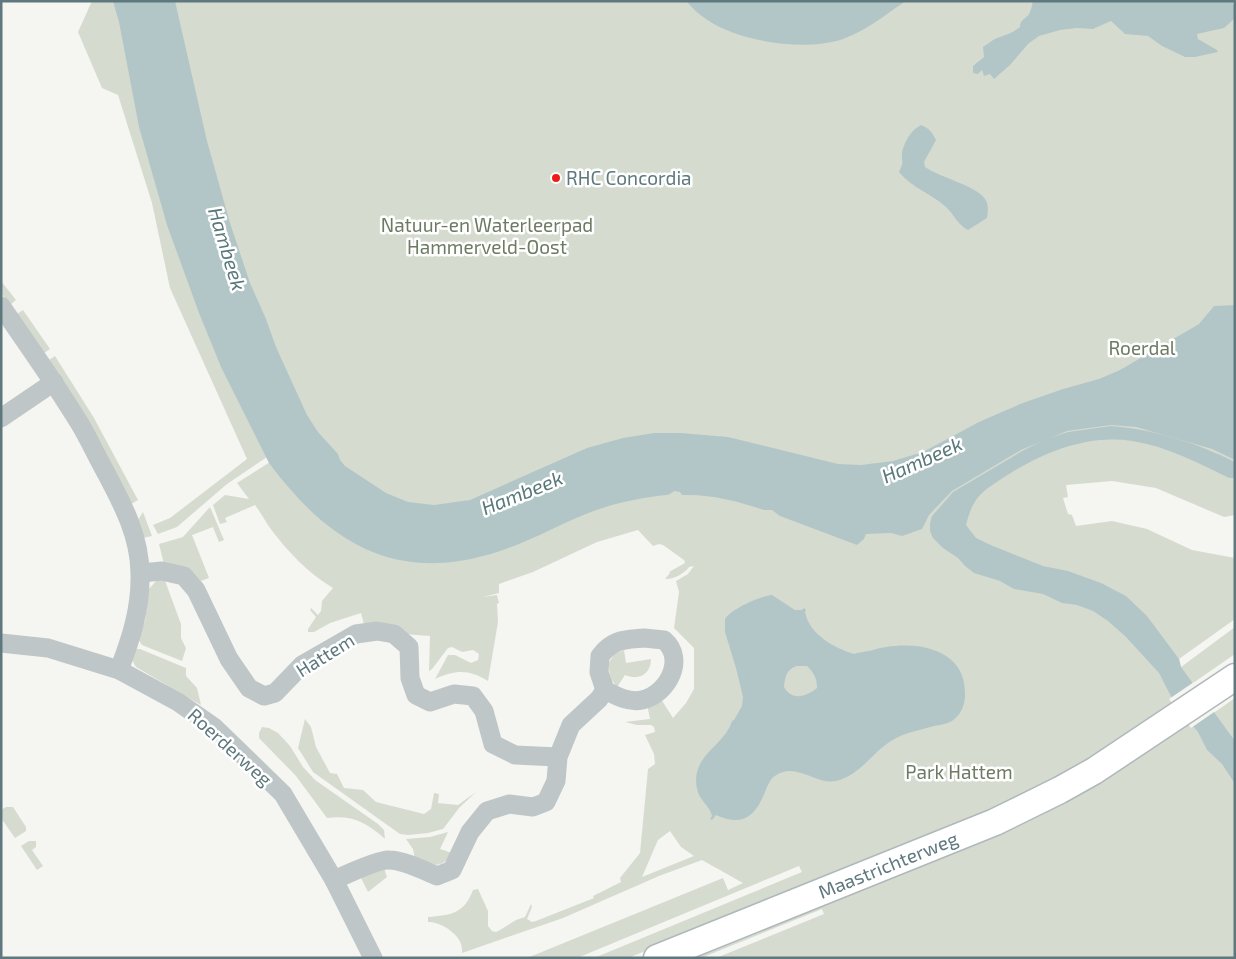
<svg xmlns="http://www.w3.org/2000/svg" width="1236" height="959" font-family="'Exo 2',sans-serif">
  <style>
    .green { fill: #d6dbd0; fill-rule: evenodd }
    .water { fill: #b3c6c7; fill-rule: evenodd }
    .pier { fill: #f5f5f1 }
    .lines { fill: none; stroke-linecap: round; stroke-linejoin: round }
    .secondary-casing { stroke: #afb8bb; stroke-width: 29 }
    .street { stroke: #bfc6c8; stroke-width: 19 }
    .secondary { stroke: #fff; stroke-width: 26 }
    .poi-dot { fill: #ed1c1a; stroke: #fff; stroke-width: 2 }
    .labels { text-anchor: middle; stroke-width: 5; stroke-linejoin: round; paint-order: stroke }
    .poi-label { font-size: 19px; fill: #5e787e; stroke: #fff; text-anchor: start }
    .park-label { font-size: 19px; fill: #6c7b62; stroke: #fff }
    .street-label { font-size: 19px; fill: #5e787e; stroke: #fff }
    .water-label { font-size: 20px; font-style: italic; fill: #59787a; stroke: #fff }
  </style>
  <rect width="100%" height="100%" fill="#f5f5f1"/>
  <g class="green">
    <path d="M92,1h594c19,20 36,27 62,36l-57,-36h544v514l-11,2 -68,-29 -44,-7 -46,4 2,12 -5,1 5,16 4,1 4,11 36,-5 35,8 45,21 43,8v61l-56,40 2,8 54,-40v27l-42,29 22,29 20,-14v260h-519l108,-44 -2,-5 -121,49h-19l127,-73 -181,73h-34l208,-86 -3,-6 -222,92h-50l196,-80 5,12 15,-7 -41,-23 -43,16 -96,42 -101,35c0,-3 0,-6 -1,-9 -3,-11 -22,-23 -33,-22v-5c23,-2 36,-3 45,-27l5,-1 10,22v15l4,5 4,1 4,-2 16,-10 9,-3 6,-13 1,3 -5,12 5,3 4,-1 58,-23 -1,-2 28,-14 -1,-4 20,-25 8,-84 7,-5 -1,-10 -9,-19 10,-3 -1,-5 -3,-2h-14l-12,-3 25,-3 -3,-15 14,-5 12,19 13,-15 8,-14v-41l-20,-20 5,-36 -3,-11 12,-7 6,-8 -5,1c-4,6 -16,13 -24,12l5,-6 -1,-1 16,-9 -1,-3 -21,-15 -4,-1 -6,2 -15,-16 -41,12 -64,30 -34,12v9l-16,4 14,-2 2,8 -2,1 1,18 -10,59c-20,-12 -32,-11 -53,-2l13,-24h7l16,8 7,-3 1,-6 -6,-4 -11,2 -10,-5 -4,1 -16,21 -3,2 1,-35 -26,-2 -39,-6 -4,-15 -31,10 -16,9h-6v-3l8,-12 -6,-7 1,-2 7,7 3,-4 1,-10 11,-13c-25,-15 -45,-36 -63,-60 -5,-7 -9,-15 -15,-23l-30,13 2,4 -7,2 -7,-19 12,-10 24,4 -12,-16 33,-21 -3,-5 -40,27 -50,43 -19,7 -5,-9 17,-7 77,-59 -77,-171 -18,-85 -34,-108 -16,-7 -24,-56zM670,831l11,16 13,9 -52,21 16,-37z"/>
    <path d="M1,281l15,19 -6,5 -9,-12z"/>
    <path d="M23,310l27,39 -6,4 -27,-39z"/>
    <path d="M55,356l39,62 44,82 -7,4 -82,-144z"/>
    <path d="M210,507l14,33 -5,2 -6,-15 -21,8 17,43 -8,3 -8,-9 -29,-8 -5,-20 24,-7z"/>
    <path d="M143,512l9,24 -9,2 -5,-18z"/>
    <path d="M164,578l17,46v14l5,10 -4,13 -40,-16 -4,-6 7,-18 4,-32 8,-9z"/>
    <path d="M134,649h6l46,19v8l11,12 4,17 -65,-38c-4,-6 -5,-10 -2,-18z"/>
    <path d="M624,650l2,13 25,-4c0,15 -12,22 -26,16l-8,12 -6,-8 -3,-15 6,-10z"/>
    <path d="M305,719l6,8 5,20 14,26 7,1 7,14 19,2 13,12 48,12 7,-5 3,-16 5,1 -1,9 20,2 18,-13 -17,16 -16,21 -15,4 -20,2 -8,-1 -87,-62 -15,-24z"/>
    <path d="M262,727l7,1 9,5 12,13 13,21 12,13 63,44 6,6 1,9c-19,-17 -33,-24 -58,-21l-31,-42 -37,-38v-5z"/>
    <path d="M6,807h7l13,20v4l-11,7 -14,-20v-8z"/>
    <path d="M448,832l-8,17 12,4c-11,18 -20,11 -37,6l-2,-10 -7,-10 24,-2z"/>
    <path d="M29,841h7v6l-4,3 11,16 -6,4 -16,-24z"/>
    <path d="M384,868l3,9 -19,15 -8,-16z"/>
  </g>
  <g class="water">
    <path d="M113,1h62l32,140 23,82 20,60 16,36 10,28 31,68 11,17 20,22 2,6 5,6 41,27 22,9 26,3 36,-5 117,-52 36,-10 31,-5h27l47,4 110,27 23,1 32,-4 30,-9 56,-30 41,-18 43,-15 36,-10 21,-9 79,-46 15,-18 21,-1v155l-23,-11 -76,-22 -25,-2 -44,6 -46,19 -69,41 -23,24 -7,14 -20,7 -11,-3 -25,1 -2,5 -7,6 -77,-29 -8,-6h-8c-27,-9 -53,-16 -82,-15l-2,-3 -6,-1c-5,5 -10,4 -17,5 -23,3 -45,8 -66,16 -31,12 -60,29 -91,39 -102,34 -170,-6 -231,-88l-48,-96 -22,-54 -32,-88 -28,-98 -20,-105z"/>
    <path d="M686,1h220c-20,13 -40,30 -63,38 -37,13 -105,3 -137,-20 -8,-5 -14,-11 -20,-18z"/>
    <path d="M1033,1h199l3,8v9l-11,10 -27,6 1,5 19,11 1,2 -23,5h-10l-23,-11 -14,-10 -23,-2 -14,-13 -18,8 -16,-1 -17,2 -21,6 -11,8 -18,21 -16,14 -4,-5 -6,2 -2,-6 -4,4 -5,-1v-7l11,-9 -1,-10c5,-3 9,-7 14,-9 9,-3 15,-5 23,-11 0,-8 6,-8 9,-13 2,-3 3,-9 4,-13z"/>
    <path d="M921,125c8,3 11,7 15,15l-12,22 1,5c14,10 52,19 60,32 4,5 3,13 2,19l-19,12c-9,-4 -14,-15 -21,-22 -16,-15 -34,-19 -48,-36 6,-11 2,-11 3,-20 3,-11 9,-22 19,-27z"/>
    <path d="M1111,426c42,3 86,17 124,36v16h-6c-31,-15 -63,-32 -97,-37 -45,-7 -90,12 -126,35 -9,6 -18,11 -25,18 -9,9 -12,20 -15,31l10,13 17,8 50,20 25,5 33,12 25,13 21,20 32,43 2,8 54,74v43l-13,-20 -15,-14 -9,-18 -21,-24 -18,-35 -33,-36 -18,-16 -15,-10 -16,-6 -15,-2 -19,-9 -29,-5 -14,-8 -26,-8 -9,-7 -7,-8 -15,-10 -10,-10 -3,-7v-8l2,-7 21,-24 69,-41 24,-12 22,-7z"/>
    <path d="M772,595l23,15h7l2,-2 2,2 -1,2c4,22 29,36 49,42 5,-2 10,-2 15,-3 36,-12 98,-8 96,44 0,10 -4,20 -13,26 -5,3 -12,4 -18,5 -14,4 -31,7 -43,15 -19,12 -32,35 -55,40 -19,4 -39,-18 -58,-7 -8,4 -10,11 -13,18 -10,25 -23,35 -49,23l-4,5 -2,-1 2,-3c-2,-10 -13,-16 -15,-27 -7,-34 27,-42 35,-68l2,-1 8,-14 1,-9 -7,-29 -11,-36v-13c6,-10 35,-23 47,-24zM797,666h10c7,7 10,12 10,22 -11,9 -25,13 -33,-1 1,-11 3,-18 13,-21z"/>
  </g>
  <path class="pier" d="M1194,682l23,28 -26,18 -22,-29z"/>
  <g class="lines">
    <g class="secondary-casing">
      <g id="secondary">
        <path id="s1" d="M657,958l338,-136 65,-32 34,-19 141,-94"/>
      </g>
    </g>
    <g class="street">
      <path d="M1,306c27,39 54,77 79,118 9,15 16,31 25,47 17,32 35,65 35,103 1,34 -9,65 -21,96"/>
      <path d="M1,418l53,-36"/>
      <path d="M141,573l21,-2 22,5 12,14 33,69 20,29 15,8 11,-3 27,-28 54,-31 21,-3 17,3 15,13 1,31 6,17 14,7 24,-8 19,2 11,15 9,33 22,11 43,2"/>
      <path d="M644,638l20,2c22,19 4,54 -22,60 -13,3 -26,-4 -37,-10l-6,-18 1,-16c13,-17 24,-16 44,-18z"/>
      <path d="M1,643l47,5 71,22 59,32 36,25 69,67 51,86 39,78"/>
      <path d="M334,880c11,-5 45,-21 55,-20 14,0 34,10 48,16l15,-6 18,-38 17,-21 22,-7 24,3 13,-5 10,-21 2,-24 13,-32 28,-26 6,-9"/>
    </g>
    <use href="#secondary" class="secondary"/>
  </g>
  <circle class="poi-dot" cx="556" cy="178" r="5"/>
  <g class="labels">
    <g class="poi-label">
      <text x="566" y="185">RHC Concordia</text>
    </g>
    <g class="park-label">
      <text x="487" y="232">Natuur-en Waterleerpad<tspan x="487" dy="22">Hammerveld-Oost</tspan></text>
      <text x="1142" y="355">Roerdal</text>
      <text x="959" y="779">Park Hattem</text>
    </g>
    <g class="street-label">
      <text transform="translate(325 655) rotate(-32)" y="7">Hattem</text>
      <text transform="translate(230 747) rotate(42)" y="7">Roerderweg</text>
      <text dy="7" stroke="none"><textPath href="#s1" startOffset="249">Maastrichterweg</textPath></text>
    </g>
    <g class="water-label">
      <text transform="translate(227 249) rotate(73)" y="7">Hambeek</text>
      <text transform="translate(922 460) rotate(-24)" y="7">Hambeek</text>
      <text transform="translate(522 493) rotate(-22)" y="7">Hambeek</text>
    </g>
  </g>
  <rect width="1236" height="959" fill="none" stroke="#5e787e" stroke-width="5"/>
</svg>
